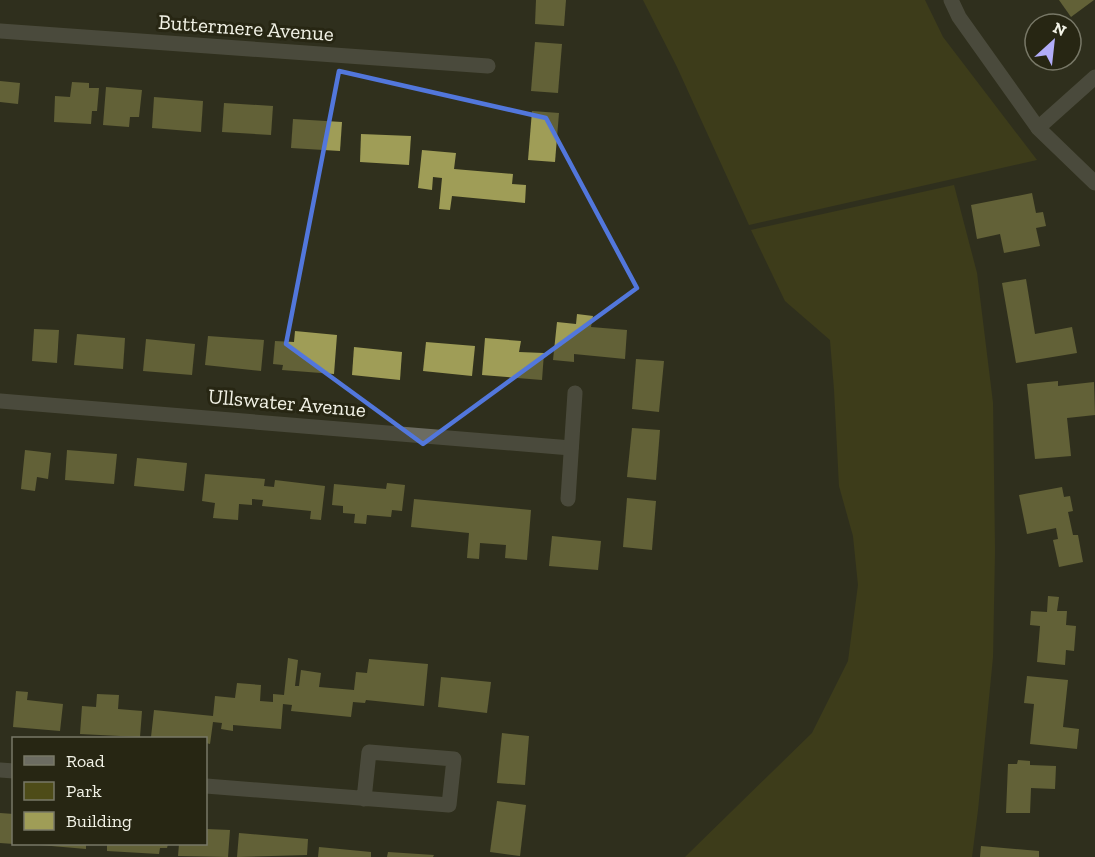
<svg xmlns="http://www.w3.org/2000/svg" width="1095" height="857" font-family="'Zilla Slab',serif">
  <style>
    .green { fill: #4e4c18 }
    .building { fill: #9f9d57 }
    .lines { fill: none; stroke-linecap: round; stroke-linejoin: round }
    .minor { stroke: #6c6c62; stroke-width: 15 }
    .tertiary { stroke: #6c6c62; stroke-width: 15 }
    .marked { fill: none; stroke: #5277dc; stroke-width: 4.5; stroke-linejoin: round }
    .labels { text-anchor: middle; stroke-width: 6; stroke-linejoin: round; paint-order: stroke }
    .street-label { font-size: 21px; fill: #f2f2e6; stroke: #272613 }
  </style>
  <rect width="100%" height="100%" fill="#30301d"/>
  <g class="green">
    <path d="M643,0h282l18,37 94,123 -288,65 -72,-158z"/>
    <path d="M954,185l23,88 16,130 2,147 -2,107 -15,153 -6,47h-287l127,-124 36,-72 10,-76 -5,-49 -14,-50 -5,-97 -4,-49 -45,-39 -34,-71z"/>
  </g>
  <g class="building">
    <path d="M536,0h30l-2,26 -29,-2z"/>
    <path d="M1059,0h35l-23,17z"/>
    <path d="M535,42l27,2 -4,49 -27,-2z"/>
    <path d="M0,81l20,2 -2,21 -18,-2z"/>
    <path d="M72,82l17,1v5h10l-2,23h-5l-1,13 -37,-2 1,-26 15,1z"/>
    <path d="M106,87l36,3 -3,27h-9l-1,10 -26,-2z"/>
    <path d="M154,97l49,4 -2,31 -49,-4z"/>
    <path d="M224,103l49,3 -2,29 -49,-3z"/>
    <path d="M532,111l27,2 -4,49 -27,-2z"/>
    <path d="M293,119l49,3 -2,29 -49,-3z"/>
    <path d="M361,134l50,2 -2,29 -49,-3z"/>
    <path d="M422,150l34,3 -2,16 59,5 -1,10 14,1 -1,18 -73,-7 -2,14 -11,-1 3,-31 -9,-1 -1,13 -14,-2z"/>
    <path d="M1032,193l4,20 7,-1 3,14 -10,2 4,18 -36,7 -4,-19 -23,5 -6,-34z"/>
    <path d="M1026,279l9,55 37,-7 5,26 -61,10 -14,-80z"/>
    <path d="M577,314l16,2 -2,11 36,3 -2,29 -51,-5v8l-21,-2 4,-38 19,2z"/>
    <path d="M34,329l25,1 -2,33 -25,-2z"/>
    <path d="M295,331l42,4 -3,39 -52,-4 1,-5 -10,-1 2,-23 19,1z"/>
    <path d="M77,334l48,4 -2,31 -49,-4z"/>
    <path d="M208,336l56,4 -3,31 -56,-6z"/>
    <path d="M485,338l36,3 -2,11 25,1 -2,27 -60,-5z"/>
    <path d="M146,339l49,5 -3,31 -49,-4z"/>
    <path d="M426,342l49,4 -3,30 -49,-5z"/>
    <path d="M354,347l48,5 -2,28 -48,-5z"/>
    <path d="M636,359l28,2 -5,51 -27,-3z"/>
    <path d="M1058,381v5l36,-4 1,33 -28,3 4,38 -36,3 -8,-75z"/>
    <path d="M632,428l28,2 -4,50 -29,-3z"/>
    <path d="M25,450l26,3 -3,26 -11,-2 -2,14 -14,-2z"/>
    <path d="M67,450l50,4 -3,30 -49,-4z"/>
    <path d="M137,458l50,5 -3,28 -50,-5z"/>
    <path d="M205,474l60,5 -1,7 10,1 1,-7 50,6 -4,34 -11,-1 1,-8 -49,-5 1,-6 -11,-1v6l-13,-1 -1,16 -25,-2 2,-15 -13,-2z"/>
    <path d="M387,483l18,2 -3,26 -10,-1 -1,7 -24,-2 -1,9 -12,-1 1,-9 -12,-1v-7l-11,-1 2,-21 52,5z"/>
    <path d="M1062,487l2,10 6,-1 3,15 -5,1 5,23h5l5,27 -24,5 -6,-27 5,-1 -2,-11 -29,6 -8,-39z"/>
    <path d="M627,498l29,3 -4,49 -29,-3z"/>
    <path d="M414,499l117,11 -4,50 -22,-2 1,-13 -26,-2 -1,16 -12,-1 2,-25 -58,-6z"/>
    <path d="M552,536l49,5 -3,29 -49,-4z"/>
    <path d="M1048,596l11,1 -2,14h10l-1,14 10,1 -2,25 -8,-1 -1,15 -28,-3 3,-36 -10,-1 1,-14 16,1z"/>
    <path d="M288,658l10,2 -3,26h4l2,-16 20,3 -2,14 35,3 2,-18 11,1 2,-14 59,5 -4,42 -58,-6 -1,3 -12,-1 -2,15 -60,-6 1,-6 -9,-1 -2,25 -48,-4v6l-12,-2 1,-6 -9,-1 -3,22 -4,-1v-5l-55,-1 3,-27 59,6 2,-20 20,2 2,-15 24,2 -1,16 13,1v-8l11,1z"/>
    <path d="M1027,676l41,4 -5,47 16,2 -2,20 -47,-5 4,-40 -10,-1z"/>
    <path d="M441,677l50,5 -4,31 -49,-6z"/>
    <path d="M16,691l12,1 -1,8 36,4 -3,27 -47,-4z"/>
    <path d="M97,694l22,1 -1,14 24,2 -2,26 -60,-3 2,-28 14,1z"/>
    <path d="M502,733l27,3 -4,49 -28,-2z"/>
    <path d="M1018,760l12,1v4l26,1 -1,23 -24,-1 -1,25h-24l2,-49h9z"/>
    <path d="M497,801l29,4 -6,51 -30,-4z"/>
    <path d="M0,813l14,1v30l-14,-1z"/>
    <path d="M206,829l24,1 -2,27 -50,-1 1,-12h27z"/>
    <path d="M239,833l69,6 -1,16 -70,2z"/>
    <path d="M40,844h46v5l-46,-4z"/>
    <path d="M107,844h61l-1,4h-7l-1,6 -52,-3z"/>
    <path d="M981,846l58,5v6h-59z"/>
    <path d="M319,847l52,5v5h-53z"/>
    <path d="M388,852l46,3 -1,2h-46z"/>
  </g>
  <g class="lines">
    <g class="minor">
      <path d="M0,31l488,35"/>
      <path d="M1038,128l57,-51"/>
      <path d="M0,401l571,47"/>
      <path d="M568,499l7,-106"/>
      <path d="M0,770l14,1"/>
      <path d="M206,786l243,19 5,-46 -85,-7 -5,47"/>
    </g>
    <path class="tertiary" d="M951,0l8,17 79,111 57,55"/>
  </g>
  <path d="M0 0H1095V857H0ZM339,71l207,47 91,170 -214,156 -137,-100z" fill="#30301d" fill-opacity=".55" fill-rule="evenodd"/>
  <path class="marked" d="M339,71l207,47 91,170 -214,156 -137,-100z"/>
  <g class="labels">
    <g class="street-label">
      <text transform="translate(246 28) rotate(4)" y="7">Buttermere Avenue</text>
      <text transform="translate(287 403) rotate(5)" y="7">Ullswater Avenue</text>
    </g>
  </g>
  <rect x="12" y="737" width="195" height="108" fill="#272613" stroke="#787867" stroke-width="1.5"/>
  <rect x="24" y="756" width="30" height="9" fill="#6c6c62" stroke="#787867" stroke-width="1.5"/>
  <text x="66" y="767" font-size="18" fill="#f2f2e6">Road</text>
  <rect x="24" y="782" width="30" height="18" fill="#4e4c18" stroke="#787867" stroke-width="1.5"/>
  <text x="66" y="797" font-size="18" fill="#f2f2e6">Park</text>
  <rect x="24" y="812" width="30" height="18" fill="#9f9d57" stroke="#787867" stroke-width="1.5"/>
  <text x="66" y="827" font-size="18" fill="#f2f2e6">Building</text>
  <g transform="translate(1053 42) rotate(27)"><circle r="28" fill="#272613" stroke="#787867" stroke-width="1.5"/>
  <path d="M0-4.5L10 22L0 15L-10 22Z" fill="#b2adf9"/>
  <text y="-9" font-size="16" font-weight="bold" text-anchor="middle" fill="#f2f2e6">N</text>
  </g>
</svg>
